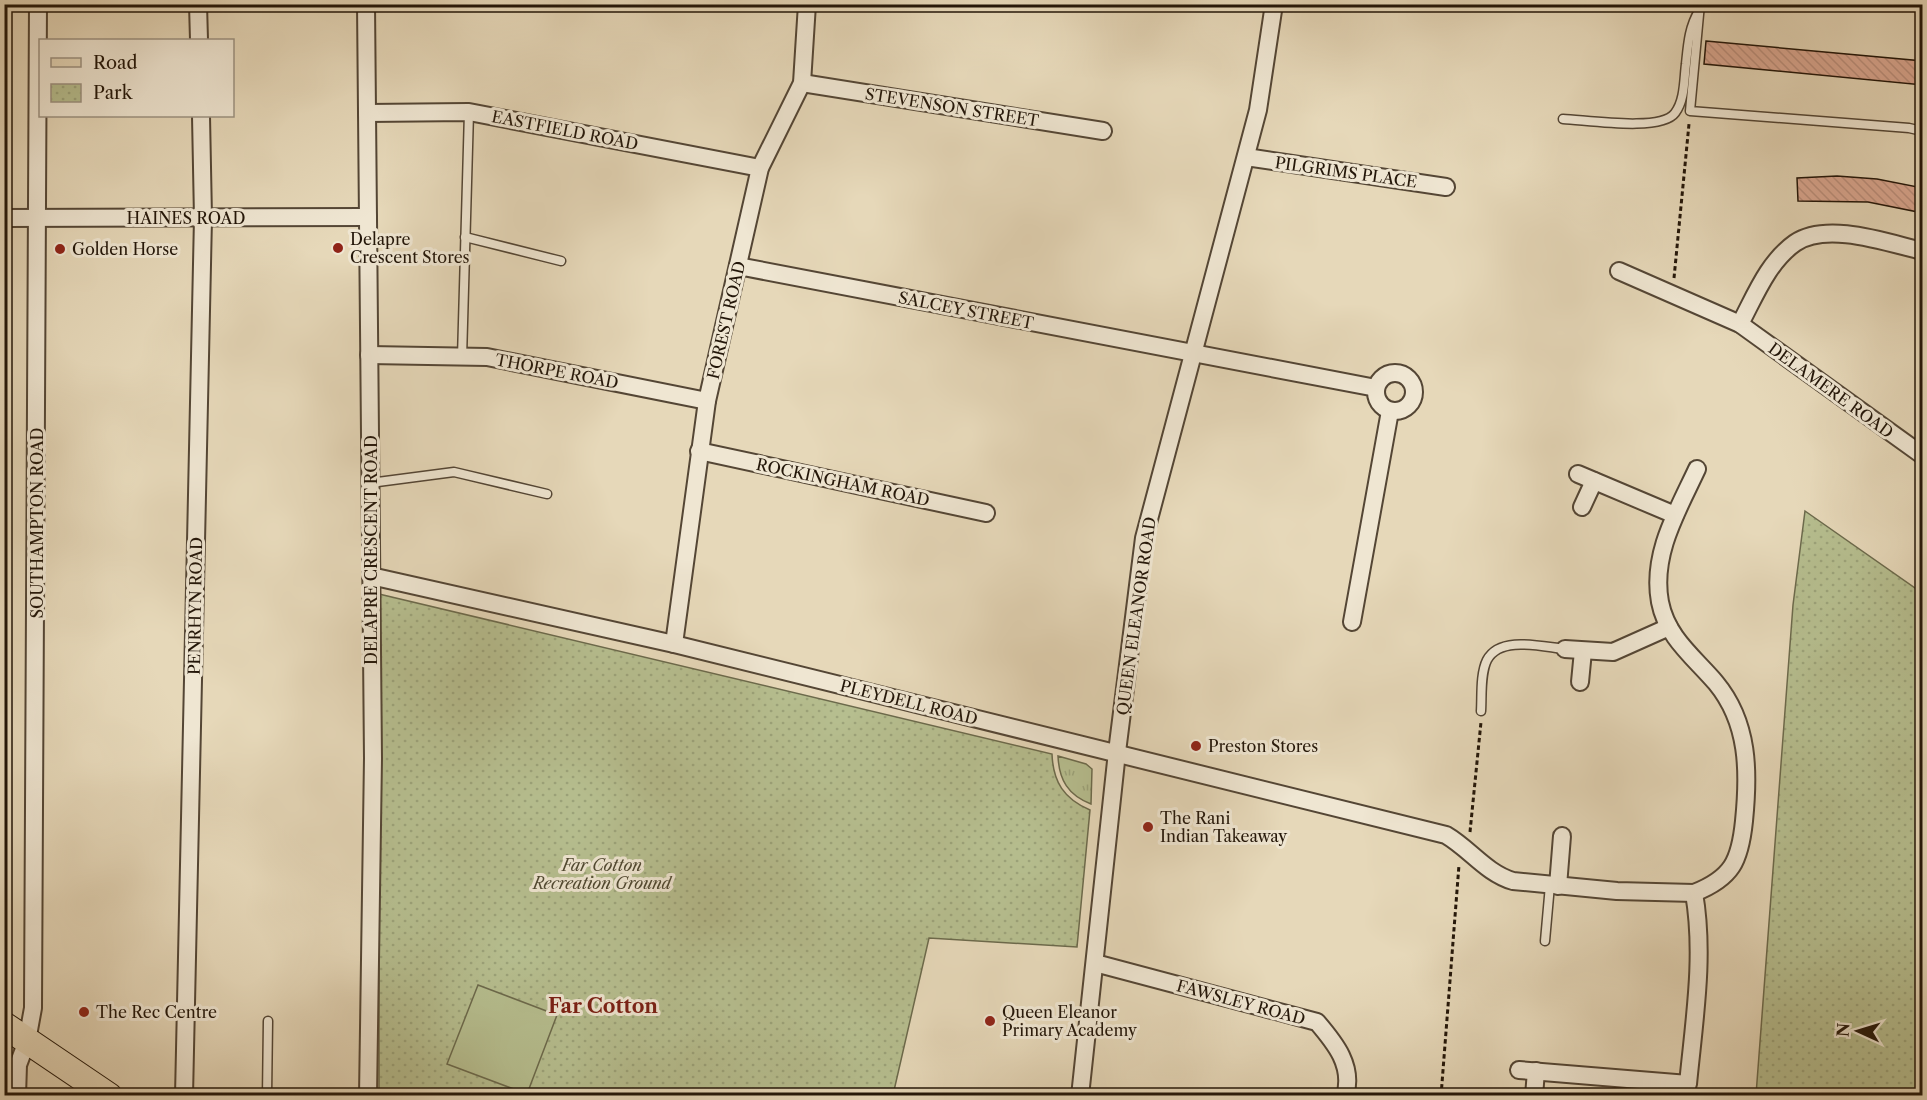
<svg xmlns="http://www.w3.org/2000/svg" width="1927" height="1100" font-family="'Libre Caslon Text',serif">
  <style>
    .grass { fill: url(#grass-tufts); stroke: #6c6a4c; stroke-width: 1.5 }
    .park { fill: url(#park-dots); stroke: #6c6a4c; stroke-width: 1.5 }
    .pitch { fill: #b6be8f; stroke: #6c6a4c; stroke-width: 1.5 }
    .building { fill: url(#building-back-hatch); stroke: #231609; stroke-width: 1.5 }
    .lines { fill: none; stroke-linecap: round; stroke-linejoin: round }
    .lane-casing { stroke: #544635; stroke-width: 11 }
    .street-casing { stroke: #544635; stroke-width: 20 }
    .primary-casing { stroke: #231609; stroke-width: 28 }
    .path { stroke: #231609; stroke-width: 3; stroke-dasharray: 4.5 3; stroke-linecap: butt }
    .lane { stroke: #efe6d2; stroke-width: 8 }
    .street { stroke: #efe6d2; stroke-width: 16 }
    .primary { stroke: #e6d8b9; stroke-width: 26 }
    .poi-dot { fill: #8f2418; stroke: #efe6d2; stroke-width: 2 }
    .labels { text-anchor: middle; stroke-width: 6; stroke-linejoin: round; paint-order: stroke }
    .street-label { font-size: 16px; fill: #231609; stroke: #efe6d2 }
    .poi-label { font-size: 16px; fill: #231609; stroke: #efe6d2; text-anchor: start }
    .park-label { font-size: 16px; font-style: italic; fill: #4f4831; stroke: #efe6d2 }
    .quarter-label { font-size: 20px; font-weight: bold; fill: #7a1f14; stroke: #efe6d2 }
  </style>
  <defs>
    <pattern id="grass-tufts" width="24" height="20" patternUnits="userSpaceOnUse" patternTransform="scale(1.5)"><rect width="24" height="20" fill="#b6be8f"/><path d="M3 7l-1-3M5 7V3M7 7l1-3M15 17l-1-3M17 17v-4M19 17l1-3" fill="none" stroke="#9ca37a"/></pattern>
    <pattern id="park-dots" width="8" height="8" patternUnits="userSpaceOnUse" patternTransform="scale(1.5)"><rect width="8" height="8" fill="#b6be8f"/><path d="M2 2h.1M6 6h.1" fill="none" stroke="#9ca37a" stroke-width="1.8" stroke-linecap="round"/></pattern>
    <pattern id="building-back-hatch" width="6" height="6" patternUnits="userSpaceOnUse" patternTransform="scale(1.5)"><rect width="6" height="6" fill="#dba892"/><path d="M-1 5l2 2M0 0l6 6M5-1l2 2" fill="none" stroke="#bc907d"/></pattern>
  </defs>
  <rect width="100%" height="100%" fill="#e6d8b9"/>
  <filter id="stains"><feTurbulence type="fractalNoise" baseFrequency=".00333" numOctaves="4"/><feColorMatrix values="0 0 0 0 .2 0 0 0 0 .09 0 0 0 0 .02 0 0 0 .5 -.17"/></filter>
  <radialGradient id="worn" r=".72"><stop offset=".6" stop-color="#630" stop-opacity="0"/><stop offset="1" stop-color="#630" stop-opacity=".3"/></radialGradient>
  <path class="grass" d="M1058,756l28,8 6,5 -1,35c-23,-9 -32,-24 -33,-48z"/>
  <g class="park">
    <path d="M1805,511l117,82v502h-166l37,-490z"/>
    <path d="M379,594l673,160c1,28 12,45 38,56l-13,137 -148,-9 -36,157h-514z"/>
  </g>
  <path class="pitch" d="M478,985l79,30 -30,79 -80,-30z"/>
  <g class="building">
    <path d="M1706,41l217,20v24l-219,-21z"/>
    <path d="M1837,176l40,3 46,9v25l-55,-11 -70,-1 -1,-23z"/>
  </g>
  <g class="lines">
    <g class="lane-casing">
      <g id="lane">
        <path d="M1700,4l-10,107 219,17 13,3"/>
        <path d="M1563,119c24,1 98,13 112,-6 10,-13 9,-34 11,-49 2,-19 3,-37 13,-53"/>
        <path d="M465,237l96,24"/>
        <path d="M462,358l7,-246"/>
        <path d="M370,483l84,-11 93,22"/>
        <path d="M1481,711c1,-14 -1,-37 6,-51 13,-25 56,-13 78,-11"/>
        <path d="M1545,941l5,-56"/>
        <path d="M267,1096l1,-75"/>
      </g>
    </g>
    <g class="street-casing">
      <g id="street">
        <path d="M198,4l1,36"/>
        <path d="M366,4l7,754 -5,338"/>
        <path d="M802,83l301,48"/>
        <path d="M367,113l102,-1 291,56"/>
        <path d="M1246,157l200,30"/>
        <path d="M4,218l364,-1"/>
        <path d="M738,266l638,122"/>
        <path d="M1619,271l121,53 182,131"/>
        <path d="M1740,324c15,-28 28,-62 55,-81 32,-22 93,0 127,8"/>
        <path d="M369,355l118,2 220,44"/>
        <circle cx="1395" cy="392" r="19"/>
        <path d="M699,451l287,62"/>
        <path d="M1578,474l97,41"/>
        <path d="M1582,507l12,-26"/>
        <path d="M371,576l303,68 772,191c24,14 40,38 67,46l104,10 77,2"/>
        <path d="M1352,622l38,-211"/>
        <path d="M674,644l33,-243 53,-233 42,-85 5,-79"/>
        <path d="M1565,649l48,3 56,-25"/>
        <path d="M1580,682l3,-31"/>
        <path d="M1558,886l4,-50"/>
        <path d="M1095,963l222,59c18,21 37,44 28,74"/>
        <path d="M1519,1070l169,14c6,-63 17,-128 6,-191 38,-15 46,-32 50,-72 5,-49 5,-98 -28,-138 -22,-26 -49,-45 -56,-81 -9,-48 18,-92 37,-133"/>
        <path d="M17,1096l1,-31 9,-24 6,-33 5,-1004"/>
        <path d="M184,1096l19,-878 -2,-102"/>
        <path d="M1080,1096l37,-344 27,-214 114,-428 16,-106"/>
        <path d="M1534,1096l2,-25"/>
      </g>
    </g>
    <g class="primary-casing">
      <path id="primary" d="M4,1025l105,71"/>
    </g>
    <g class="path">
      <path d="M1674,278l15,-154"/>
      <path d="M1470,832l11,-110"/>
      <path d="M1441,1096l18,-231"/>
    </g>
    <use href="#lane" class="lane"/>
    <use href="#street" class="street"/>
    <use href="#primary" class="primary"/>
  </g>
  <g class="poi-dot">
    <circle cx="338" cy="248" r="6"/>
    <circle cx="60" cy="249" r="6"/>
    <circle cx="1196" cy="746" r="6"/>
    <circle cx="1148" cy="827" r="6"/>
    <circle cx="84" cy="1012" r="6"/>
    <circle cx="990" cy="1021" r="6"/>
  </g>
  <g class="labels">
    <g class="street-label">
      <text transform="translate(952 107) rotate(9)" y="6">STEVENSON STREET</text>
      <text transform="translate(565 130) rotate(11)" y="6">EASTFIELD ROAD</text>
      <text transform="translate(1346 172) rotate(8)" y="6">PILGRIMS PLACE</text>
      <text x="186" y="224">HAINES ROAD</text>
      <text transform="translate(966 310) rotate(11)" y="6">SALCEY STREET</text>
      <text transform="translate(726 320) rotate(-77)" y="6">FOREST ROAD</text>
      <text transform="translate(557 371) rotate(11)" y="6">THORPE ROAD</text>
      <text transform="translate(1831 390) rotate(36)" y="6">DELAMERE ROAD</text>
      <text transform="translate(843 482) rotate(12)" y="6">ROCKINGHAM ROAD</text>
      <text transform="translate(37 523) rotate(-90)" y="6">SOUTHAMPTON ROAD</text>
      <text transform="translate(371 550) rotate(-90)" y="6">DELAPRE CRESCENT ROAD</text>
      <text transform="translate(195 606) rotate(-89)" y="6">PENRHYN ROAD</text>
      <text transform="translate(1136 616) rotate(-82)" y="6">QUEEN ELEANOR ROAD</text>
      <text transform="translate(909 702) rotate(14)" y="6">PLEYDELL ROAD</text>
      <text transform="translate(1241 1002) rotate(15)" y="6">FAWSLEY ROAD</text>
    </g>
    <g class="poi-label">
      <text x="350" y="245">Delapre<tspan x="350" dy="18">Crescent Stores</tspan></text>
      <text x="72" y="255">Golden Horse</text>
      <text x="1208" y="752">Preston Stores</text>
      <text x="1160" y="824">The Rani<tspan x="1160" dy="18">Indian Takeaway</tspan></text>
      <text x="96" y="1018">The Rec Centre</text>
      <text x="1002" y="1018">Queen Eleanor<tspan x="1002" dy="18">Primary Academy</tspan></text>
    </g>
    <g class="park-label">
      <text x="602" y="871">Far Cotton<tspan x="602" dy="18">Recreation Ground</tspan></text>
    </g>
    <g class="quarter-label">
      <text x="603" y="1013">Far Cotton</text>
    </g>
  </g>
  <rect width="1927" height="1100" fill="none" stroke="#e6d8b9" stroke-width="24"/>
  <rect x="6" y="6" width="1915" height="1088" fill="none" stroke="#231609" stroke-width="3"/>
  <rect x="12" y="12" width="1903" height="1076" fill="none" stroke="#231609" stroke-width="1.5"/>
  <rect x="39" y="39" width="195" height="78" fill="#efe6d2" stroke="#9d9382" stroke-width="1.5"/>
  <rect x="51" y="58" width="30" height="9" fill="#e6d8b9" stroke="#9d9382" stroke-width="1.5"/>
  <text x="93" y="69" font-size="18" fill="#231609">Road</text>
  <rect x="51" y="84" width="30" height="18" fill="url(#park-dots)" stroke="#9d9382" stroke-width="1.5"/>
  <text x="93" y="99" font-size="18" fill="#231609">Park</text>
  <g transform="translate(1858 1031) rotate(274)" stroke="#efe6d2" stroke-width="4.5" paint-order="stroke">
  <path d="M0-4.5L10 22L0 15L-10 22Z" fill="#231609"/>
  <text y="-9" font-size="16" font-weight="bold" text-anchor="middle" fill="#231609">N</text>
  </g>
  <rect width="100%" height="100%" filter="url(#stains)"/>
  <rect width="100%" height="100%" fill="url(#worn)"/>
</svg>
